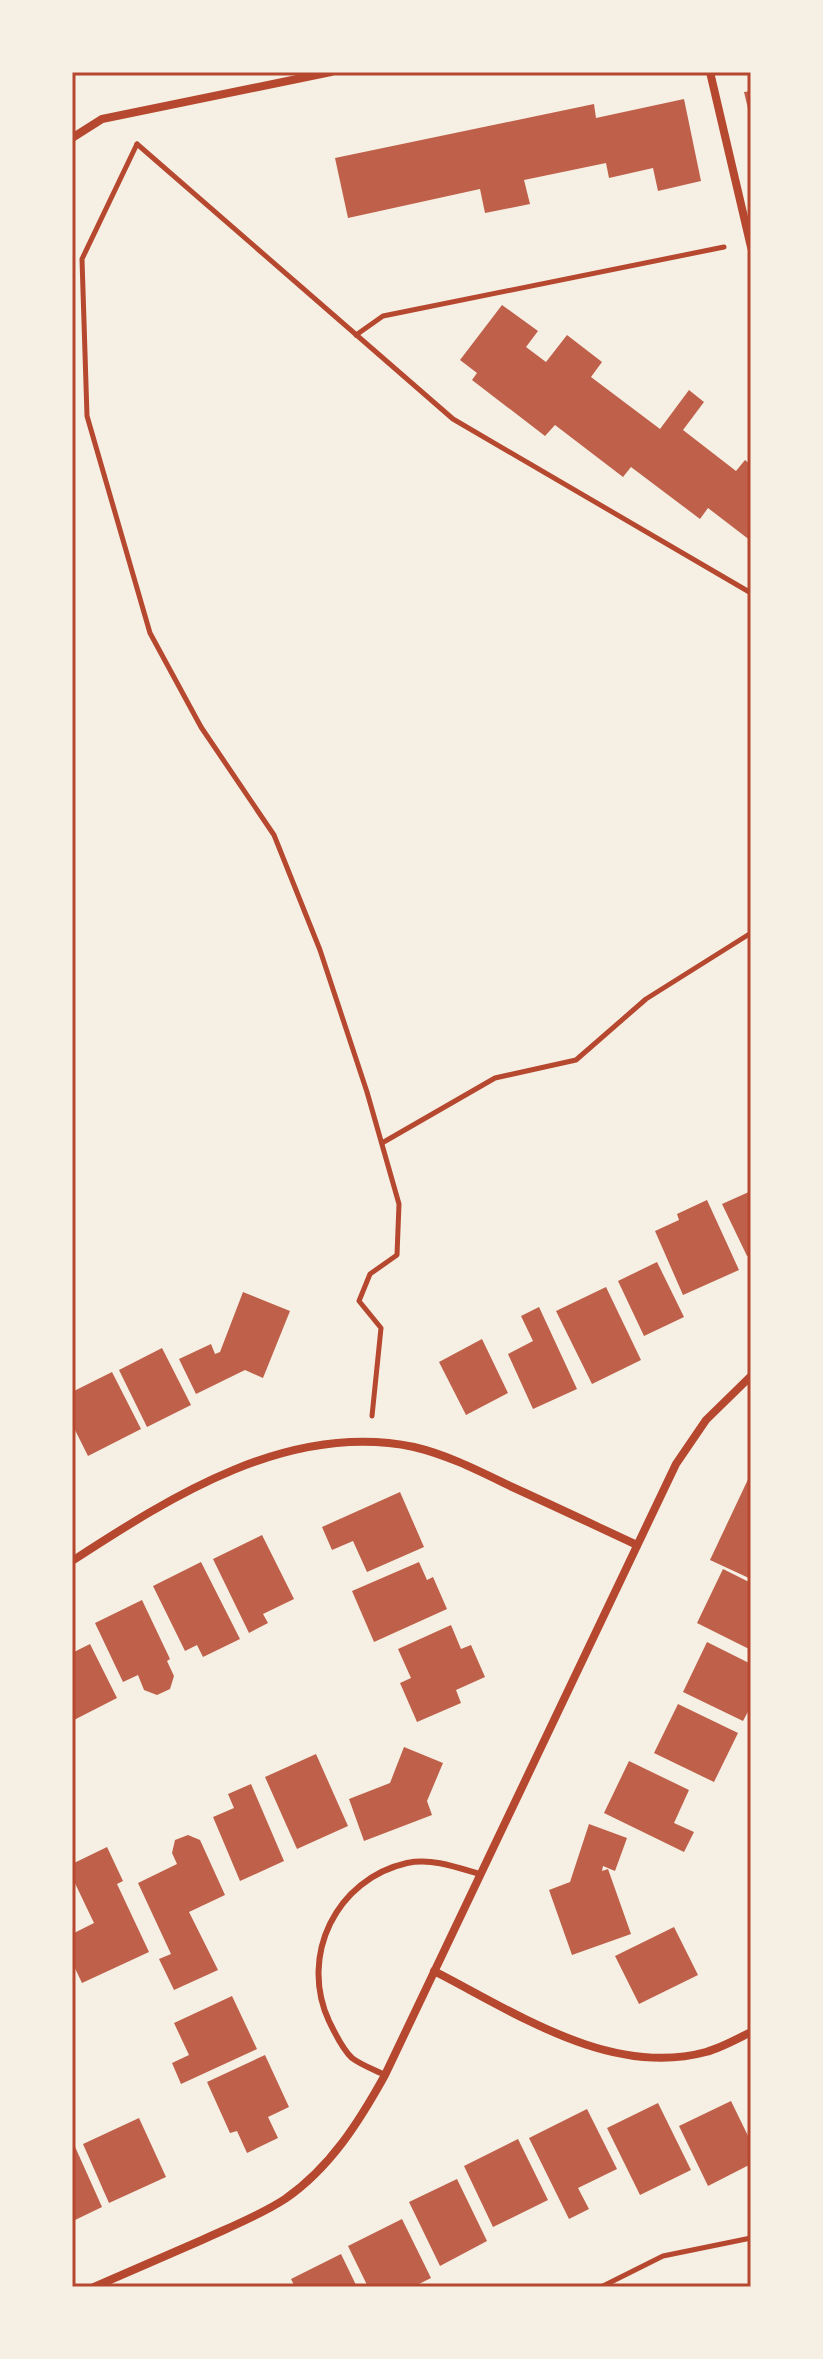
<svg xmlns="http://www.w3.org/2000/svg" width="823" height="2359" font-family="'Archivo Narrow',sans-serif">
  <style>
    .building { fill: #bf614a }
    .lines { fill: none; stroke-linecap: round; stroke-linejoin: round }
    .path { stroke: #b5482f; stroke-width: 5 }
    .service { stroke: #b5482f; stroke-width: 6 }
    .minor { stroke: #b5482f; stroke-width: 8 }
    .neatline { fill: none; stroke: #b5482f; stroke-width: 3 }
  </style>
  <rect width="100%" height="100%" fill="#f6efe4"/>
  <g class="building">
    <path d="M751,91v26h-1l-6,-25z"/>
    <path d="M684,99l17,82 -43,10 -5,-23 -44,10 -3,-15 -82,17 6,24 -45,9 -5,-24 -132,29 -13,-60 259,-54 2,14z"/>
    <path d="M502,305l36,26 -12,16 20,15 21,-27 35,27 -11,15 69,52 29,-39 15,12 -21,28 53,41 9,-11 6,5v76l-43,-33 -8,11 -69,-52 -8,10 -68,-52 -10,11 -73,-56 5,-7 -17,-13z"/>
    <path d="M751,1191v63l-4,2 -25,-52z"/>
    <path d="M707,1200l32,70 -56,25 -28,-64 24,-11 -2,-6z"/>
    <path d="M657,1262l27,55 -40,19 -26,-55z"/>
    <path d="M606,1287l35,73 -49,24 -36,-73z"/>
    <path d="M243,1292l47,19 -27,67 -18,-8 -49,24 -17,-35 32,-15 4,10 5,-2z"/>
    <path d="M539,1307l38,82 -44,20 -25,-55 25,-13 -12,-25z"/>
    <path d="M482,1339l26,54 -42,22 -27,-53z"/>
    <path d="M162,1348l29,57 -44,22 -28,-57z"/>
    <path d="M112,1372l29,57 -53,27 -16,-32v-32z"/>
    <path d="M751,1473v106l-41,-19z"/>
    <path d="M400,1492l24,55 -57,25 -14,-31 -21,9 -10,-23z"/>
    <path d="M262,1535l32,64 -31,15 5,9 -19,10 -36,-74z"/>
    <path d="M201,1562l39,77 -37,18 -6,-12 -12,6 -32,-65z"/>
    <path d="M419,1562l8,18 6,-3 14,32 -73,33 -22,-51z"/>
    <path d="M723,1569l28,14v67l-54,-27z"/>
    <path d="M142,1600l28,59 -3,2 7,15 -4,13 -13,6 -13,-5 -6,-15 -15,7 -28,-59z"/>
    <path d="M451,1625l10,24 10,-4 14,32 -29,13 5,13 -44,19 -17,-39 11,-5 -13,-29z"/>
    <path d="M707,1642l44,22v42l-8,15 -60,-29z"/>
    <path d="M90,1644l27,54 -45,23v-68z"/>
    <path d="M678,1704l60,29 -24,49 -60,-29z"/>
    <path d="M404,1747l39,16 -16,38 5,14 -68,26 -15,-42 41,-16z"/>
    <path d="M316,1754l32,72 -51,23 -32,-72z"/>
    <path d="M629,1761l60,29 -15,33 20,9 -10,20 -80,-39z"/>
    <path d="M251,1784l33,77 -44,20 -27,-64 21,-9 -6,-14z"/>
    <path d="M589,1824l38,14 -12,33 -12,-5 -1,5 6,-2 23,65 -59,21 -23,-65 21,-8z"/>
    <path d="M188,1835l12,5 25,55 -36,17 29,58 -44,20 -15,-31 12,-5 -33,-71 39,-19 -5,-11 3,-13z"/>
    <path d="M107,1847l16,34 -6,3 32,68 -67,31 -10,-21v-28l22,-11 -22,-46v-13z"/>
    <path d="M674,1927l24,48 -59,29 -24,-48z"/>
    <path d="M232,1996l25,53 -76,35 -9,-21 17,-8 -15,-32z"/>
    <path d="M265,2055l24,52 -21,10 10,21 -31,15 -10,-22 -7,2 -23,-51z"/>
    <path d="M731,2101l20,41v22l-43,22 -29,-60z"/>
    <path d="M658,2103l33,67 -51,25 -33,-67z"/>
    <path d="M587,2109l30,60 -39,19 11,21 -20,10 -40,-81z"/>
    <path d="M139,2118l27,59 -57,26 -26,-59z"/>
    <path d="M518,2139l30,61 -55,27 -29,-61z"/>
    <path d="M72,2140l30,67 -29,14 -1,-2z"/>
    <path d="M457,2179l30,62 -47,25 -31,-64z"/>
    <path d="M402,2219l29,59 -18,9h-45l-20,-41z"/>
    <path d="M341,2254l16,33h-62l-4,-8z"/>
  </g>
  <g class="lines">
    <g class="path">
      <path d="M137,144l-55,115 5,157 63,217 51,94 73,108 46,115 47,142 32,112 -2,51 -27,19 -11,27 22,27 -9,88"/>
      <path d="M137,144l316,275 298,174"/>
      <path d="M356,335l27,-19 341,-69"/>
      <path d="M382,1143l113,-65 81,-18 70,-61 105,-66"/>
      <path d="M601,2287l62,-31 88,-18"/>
    </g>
    <path class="service" d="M385,2075c-10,-5 -24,-10 -33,-17 -10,-9 -17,-25 -23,-37 -30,-65 7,-142 78,-158 25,-5 49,4 72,11"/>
    <g class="minor">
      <path d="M710,72l41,175"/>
      <path d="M72,138l30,-19 229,-47"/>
      <path d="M72,1561c100,-65 217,-140 342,-114 34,8 65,24 96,39 42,19 84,39 127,59"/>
      <path d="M434,1971c80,41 177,107 272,81 15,-4 31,-13 45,-20"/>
      <path d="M94,2287c36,-16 72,-31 108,-47 28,-13 57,-24 83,-41 45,-31 74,-77 100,-124l291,-611 30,-44 45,-44"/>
    </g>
  </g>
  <rect width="823" height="2359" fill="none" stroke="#f6efe4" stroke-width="148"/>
  <rect x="74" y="74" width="675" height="2211" class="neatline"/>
</svg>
